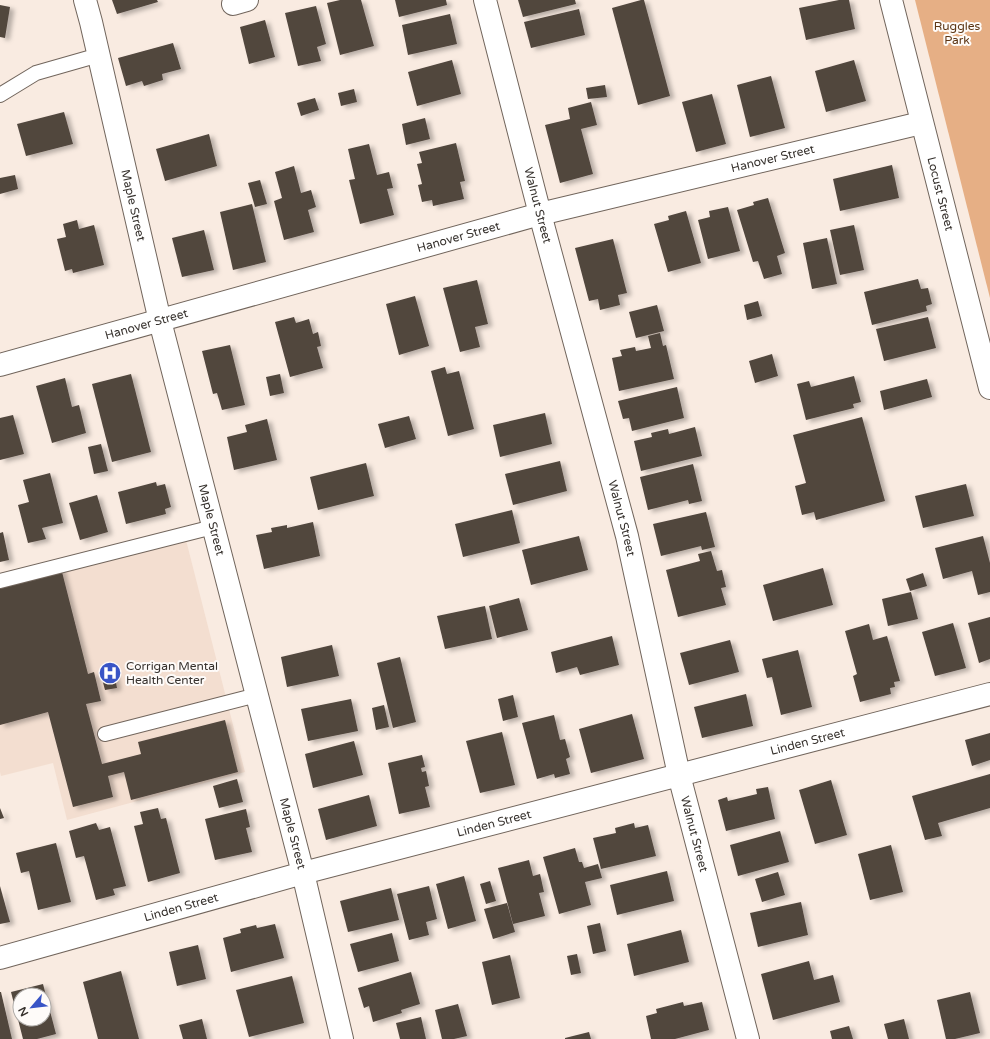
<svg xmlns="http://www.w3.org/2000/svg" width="990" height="1039" font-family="'Varela Round',sans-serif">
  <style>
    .built { fill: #f3ded0 }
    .green { fill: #e6af85 }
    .building { fill: #51463e; fill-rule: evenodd; filter: url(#shadow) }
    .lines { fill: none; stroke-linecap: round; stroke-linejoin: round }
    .lane-casing { stroke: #71655c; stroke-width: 16 }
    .street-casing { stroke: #71655c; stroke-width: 24 }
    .secondary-casing { stroke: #71655c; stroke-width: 24 }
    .lane { stroke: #fff; stroke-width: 14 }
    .street { stroke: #fff; stroke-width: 22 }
    .secondary { stroke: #fff; stroke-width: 22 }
    .labels { text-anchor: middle; stroke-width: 4; stroke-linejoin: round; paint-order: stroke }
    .park-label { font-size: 12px; fill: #5c3514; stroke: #fefbf9 }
    .street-label { font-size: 12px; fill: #37322e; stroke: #fefbf9 }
    .poi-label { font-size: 12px; fill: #37322e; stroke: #fefbf9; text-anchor: start }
  </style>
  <defs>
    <filter id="shadow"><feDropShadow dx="4.5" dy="2.5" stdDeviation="2" flood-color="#0004"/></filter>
  </defs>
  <rect width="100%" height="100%" fill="#f9ebe1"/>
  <path class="built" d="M186,540l59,232 -178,48 -14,-57 -52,13 -1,-4v-189z"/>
  <path class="green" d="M915,0h75v298z"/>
  <g class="building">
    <path d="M112,0h45l1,2 -41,12z"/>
    <path d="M340,0h21l13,46 -34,9 -13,-52z"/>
    <path d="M395,0h51l1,5 -48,12z"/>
    <path d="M518,0h57l1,4 -53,13z"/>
    <path d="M641,0h3l26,96 -32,9 -26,-97z"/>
    <path d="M839,0h10l6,29 -49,11 -7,-32z"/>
    <path d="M0,5l10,2 -5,31 -5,-1z"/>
    <path d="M316,6l10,38 -9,3 4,14 -23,5 -13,-53z"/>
    <path d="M579,9l6,26 -54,13 -7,-26z"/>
    <path d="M450,14l7,30 -49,11 -6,-30z"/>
    <path d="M265,20l10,37 -26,7 -9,-37z"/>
    <path d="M173,43l8,26 -19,5 1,6 -19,6 -2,-5 -16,5 -8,-28z"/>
    <path d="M452,60l9,34 -44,12 -9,-34z"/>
    <path d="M854,60l12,41 -40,11 -11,-41z"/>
    <path d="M771,76l14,52 -35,9 -13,-52z"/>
    <path d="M605,85l2,12 -19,2 -2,-11z"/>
    <path d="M354,89l3,13 -16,4 -3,-13z"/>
    <path d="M712,94l14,50 -30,8 -14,-50z"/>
    <path d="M315,98l4,12 -18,6 -4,-13z"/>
    <path d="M591,102l6,23 -16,4 12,45 -33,9 -15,-58 25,-6 -2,-11z"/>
    <path d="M64,112l9,32 -47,12 -9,-32z"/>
    <path d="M425,118l5,21 -24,6 -4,-21z"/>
    <path d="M209,134l8,32 -52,15 -9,-32z"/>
    <path d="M456,143l9,38 -5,1 4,17 -31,7 -1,-6 -10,2 -4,-17 4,-1 -5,-20 5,-1 -3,-11z"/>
    <path d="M369,144l8,31 12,-3 4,16 -6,1 7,26 -34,9 -11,-44 6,-1 -7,-30z"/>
    <path d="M892,165l7,33 -59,13 -7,-32z"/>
    <path d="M294,166l7,27 10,-3 5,17 -8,3 6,22 -30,8 -10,-39 8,-3 -7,-26z"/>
    <path d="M15,175l3,14 -18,5v-16z"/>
    <path d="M260,180l7,24 -12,3 -7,-24z"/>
    <path d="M768,198l17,55 -8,3 5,18 -18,5 -6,-18 -5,1 -16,-52 17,-5 -1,-3z"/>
    <path d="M252,204l14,58 -33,8 -13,-58z"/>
    <path d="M728,207l12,44 -32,8 -10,-39 12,-3 -1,-6z"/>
    <path d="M686,211l15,52 -33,9 -14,-48 15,-4 -1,-4z"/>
    <path d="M77,220l2,9 15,-4 10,40 -31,8 -1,-4 -7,2 -8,-32 9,-2 -3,-13z"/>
    <path d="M854,225l10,45 -24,5 -10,-45z"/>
    <path d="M204,230l10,40 -32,7 -10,-39z"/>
    <path d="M827,238l10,46 -25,5 -9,-46z"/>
    <path d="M613,239l14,54 -9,2 2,10 -20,5 -2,-11 -9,2 -14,-53z"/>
    <path d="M918,279l3,10 7,-1 4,16 -6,2 1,5 -55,14 -8,-33z"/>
    <path d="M477,280l11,44 -13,3 5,20 -20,5 -17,-64z"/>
    <path d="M415,296l14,50 -30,9 -13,-51z"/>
    <path d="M758,301l4,15 -15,4 -3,-15z"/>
    <path d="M657,305l7,26 -28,7 -7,-26z"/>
    <path d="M294,317l2,6 13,-4 4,15 5,-2 3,14 -4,1 6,21 -33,9 -15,-55z"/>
    <path d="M928,317l8,31 -52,13 -8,-32z"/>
    <path d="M660,333l3,13 3,-1 8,34 -55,12 -7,-33 10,-2 -2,-6 15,-3 1,4 15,-3 -3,-12z"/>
    <path d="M230,345l15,60 -23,5 -5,-17 -4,1 -11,-43z"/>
    <path d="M772,354l6,22 -23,7 -6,-22z"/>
    <path d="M445,367l2,7 12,-3 15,58 -26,7 -17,-65z"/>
    <path d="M131,374l20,78 -39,10 -20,-78z"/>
    <path d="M280,374l4,19 -14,3 -4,-19z"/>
    <path d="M854,376l7,26 -8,2 1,4 -48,12 -9,-36 12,-3 2,6z"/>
    <path d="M65,378l7,29 7,-2 7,28 -34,10 -16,-57z"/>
    <path d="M927,379l5,18 -48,13 -4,-19z"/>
    <path d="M677,387l7,31 -52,13 -3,-13 -6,1 -5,-18z"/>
    <path d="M545,413l7,31 -52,13 -7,-32z"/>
    <path d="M13,415l11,39 -24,6v-42z"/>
    <path d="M409,416l7,23 -31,9 -7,-24z"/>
    <path d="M862,417l23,84 -69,19 -2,-8 -12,3 -7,-29 11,-3 -13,-48z"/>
    <path d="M267,419l10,41 -43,10 -7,-33 20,-5 -2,-7z"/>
    <path d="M695,427l7,29 -61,15 -7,-30 18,-4 -1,-4 17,-4 1,5z"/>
    <path d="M101,444l7,27 -14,3 -6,-27z"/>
    <path d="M560,461l7,30 -54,14 -8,-31z"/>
    <path d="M366,463l8,33 -56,14 -8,-33z"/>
    <path d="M693,464l9,37 -13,3 -1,-4 -40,10 -8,-33z"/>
    <path d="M50,473l13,50 -21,5 4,11 -18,4 -10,-38 11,-3 -6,-22z"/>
    <path d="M156,482l1,4 8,-2 6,23 -6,2 1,5 -40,10 -8,-32z"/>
    <path d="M966,484l8,32 -51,12 -8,-32z"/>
    <path d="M97,495l11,37 -28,8 -11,-37z"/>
    <path d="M512,510l8,33 -57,14 -8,-33z"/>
    <path d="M706,512l9,35 -13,3 -1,-4 -40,10 -8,-32z"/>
    <path d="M313,522l7,34 -56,13 -8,-34 16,-3 -1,-4 16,-3v3z"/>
    <path d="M3,532l6,28 -9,2v-29z"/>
    <path d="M579,536l9,34 -57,15 -9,-35z"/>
    <path d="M983,536l7,27v29l-12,3 -6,-24 -29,8 -8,-31z"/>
    <path d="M711,551l6,20 5,-1 4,17 -5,1 5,17 -48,12 -12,-47 34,-9 -2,-7z"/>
    <path d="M61,568l27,106 6,-2 7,29 -15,3 16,60 39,-10 -3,-12 87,-22 13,52 -107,28 -7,-28 -16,4 5,21 -40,10 -25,-95 -48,13v-142z"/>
    <path d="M823,568l10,37 -60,16 -10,-36z"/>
    <path d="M923,573l4,13 -17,5 -4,-12z"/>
    <path d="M911,592l7,27 -30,7 -6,-27z"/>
    <path d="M519,598l9,32 -31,8 -8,-32z"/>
    <path d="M485,606l7,33 -47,10 -8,-33z"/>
    <path d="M990,617v42l-11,4 -11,-40z"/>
    <path d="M953,623l13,45 -31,8 -13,-44z"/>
    <path d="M869,624l4,16 14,-4 13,45 -6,1 1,5 -5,1 1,6 -31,8 -7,-26 4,-2 -12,-43z"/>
    <path d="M612,636l7,29 -39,10 -3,-8 -21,6 -5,-21z"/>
    <path d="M730,640l9,32 -50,13 -9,-32z"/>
    <path d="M332,645l7,31 -52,11 -6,-30z"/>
    <path d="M798,650l14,57 -31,8 -9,-38 -5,1 -5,-19z"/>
    <path d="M400,657l16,65 -23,6 -16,-65z"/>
    <path d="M114,672l3,16 -12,2 -4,-15z"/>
    <path d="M746,694l7,32 -51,12 -8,-31z"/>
    <path d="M513,695l5,22 -15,4 -5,-22z"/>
    <path d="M351,699l7,32 -50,10 -7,-32z"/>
    <path d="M384,705l5,22 -13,3 -4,-22z"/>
    <path d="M632,714l12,45 -53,14 -12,-44z"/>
    <path d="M554,715l6,25 5,-1 5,18 -4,2 4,15 -15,4 -1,-4 -17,5 -15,-56z"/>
    <path d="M502,732l13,53 -35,8 -14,-52z"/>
    <path d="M990,733v27l-18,6 -7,-26z"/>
    <path d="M354,741l9,34 -50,13 -8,-34z"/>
    <path d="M422,755l3,12 -4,1 1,4 4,-1 3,15 -4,1 5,20 -31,7 -11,-51z"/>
    <path d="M990,774v34l-52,15 4,13 -17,4 -13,-44z"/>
    <path d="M237,779l6,23 -24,6 -6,-22z"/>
    <path d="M831,780l16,55 -32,9 -16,-54z"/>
    <path d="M768,787l7,32 -49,12 -8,-31 9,-3 1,4 29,-7 -1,-5z"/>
    <path d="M369,795l8,31 -51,14 -8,-31z"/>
    <path d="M0,808l4,10 -4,1z"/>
    <path d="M158,808l3,11 5,-1 14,55 -32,9 -14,-56 9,-2 -3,-12z"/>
    <path d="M246,809l4,18 -4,1 6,24 -37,8 -10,-41z"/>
    <path d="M96,823l3,7 11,-3 16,59 -13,3 2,6 -19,5 -12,-44 -8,2 -7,-27z"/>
    <path d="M634,823l1,5 13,-3 8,31 -55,13 -8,-31 23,-5 -1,-5z"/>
    <path d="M780,831l9,31 -51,14 -8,-31z"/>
    <path d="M56,843l15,59 -33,8 -9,-39 -8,2 -5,-20z"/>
    <path d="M891,845l12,47 -33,8 -12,-46z"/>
    <path d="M575,848l4,14h3l2,6 14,-4 4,14 -17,4 6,23 -32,9 -16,-57z"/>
    <path d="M529,860l4,16 7,-2 4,18 -5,1 6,23 -32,8 -15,-56z"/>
    <path d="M667,871l7,30 -57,14 -7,-30z"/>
    <path d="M778,872l7,23 -23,7 -7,-23z"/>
    <path d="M464,876l12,45 -28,8 -12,-45z"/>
    <path d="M490,881l6,20 -10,3 -6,-20z"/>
    <path d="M0,886l10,36 -10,2z"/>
    <path d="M429,886l8,33 -11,3 3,13 -20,5 -12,-46z"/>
    <path d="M391,888l8,32 -51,12 -8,-31z"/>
    <path d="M801,902l7,33 -50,12 -8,-34z"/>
    <path d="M507,903l8,29 -22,7 -9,-30z"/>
    <path d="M600,923l6,28 -13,3 -6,-28z"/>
    <path d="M275,924l9,34 -53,14 -8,-34 18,-5 -1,-4 16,-4 1,3z"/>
    <path d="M681,930l8,32 -55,14 -7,-32z"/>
    <path d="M392,933l7,28 -41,11 -8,-28z"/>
    <path d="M198,945l8,34 -29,7 -8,-34z"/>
    <path d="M577,954l4,19 -10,2 -4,-19z"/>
    <path d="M510,955l10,43 -28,7 -10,-43z"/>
    <path d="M809,961l5,19 19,-5 7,27 -67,18 -12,-46z"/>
    <path d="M121,971l18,68h-41l-15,-57z"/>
    <path d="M411,972l9,32 -19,6 1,3 -29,9 -4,-16 -5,2 -6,-20z"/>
    <path d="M292,976l12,47 -55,14 -13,-47z"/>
    <path d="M43,984l13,50 -19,5h-14l-12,-47zM20,995h24v24h-24z"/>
    <path d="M0,992h1l11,47h-12z"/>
    <path d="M970,992l10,41 -25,6h-9l-9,-39z"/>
    <path d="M683,1002l1,4 18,-4 7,28 -34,9h-24l-5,-23 11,-3 -1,-4z"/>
    <path d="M458,1004l9,32 -13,3h-12l-7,-29z"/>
    <path d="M421,1017l5,22h-26l-4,-16z"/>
    <path d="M202,1019l5,20h-24l-4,-14z"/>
    <path d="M904,1019l5,20h-21l-4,-15z"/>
    <path d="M849,1026l4,13h-21l-2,-8z"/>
    <path d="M589,1032l2,7h-26v-1z"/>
  </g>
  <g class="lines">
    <g class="lane-casing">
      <g id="lane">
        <path d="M0,95l36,-22 63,-18"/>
        <path d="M0,581l213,-54"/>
        <path d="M105,734l152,-39"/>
      </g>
    </g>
    <g class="street-casing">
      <g id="street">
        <path id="s1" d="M85,0l6,22 69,299 143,552 39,166"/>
        <path id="s2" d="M485,0l55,214 87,322 52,239 69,264"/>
        <path d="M233,4l14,-4"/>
        <path id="s3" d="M0,365l540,-151 381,-91"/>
        <path id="s4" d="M0,958l303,-85 687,-179"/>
      </g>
    </g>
    <g class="secondary-casing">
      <g id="secondary">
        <path id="s5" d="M891,0l99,388"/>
      </g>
    </g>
    <use href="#lane" class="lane"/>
    <use href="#street" class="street"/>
    <use href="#secondary" class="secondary"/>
  </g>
  <defs>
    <g id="hospital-disc" transform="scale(1.15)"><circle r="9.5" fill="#3854c6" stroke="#fefbf9"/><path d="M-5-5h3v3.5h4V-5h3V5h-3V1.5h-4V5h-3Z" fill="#fff"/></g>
  </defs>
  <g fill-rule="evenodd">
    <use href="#hospital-disc" x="110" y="673"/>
  </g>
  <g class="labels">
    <g class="park-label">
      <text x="957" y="30">Ruggles<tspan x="957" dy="14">Park</tspan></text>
    </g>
    <g class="street-label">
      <text dy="4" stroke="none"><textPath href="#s3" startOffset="800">Hanover Street</textPath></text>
      <text dy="4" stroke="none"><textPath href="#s5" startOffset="200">Locust Street</textPath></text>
      <text dy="4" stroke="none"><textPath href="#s2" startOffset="212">Walnut Street</textPath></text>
      <text dy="4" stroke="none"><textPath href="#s1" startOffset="211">Maple Street</textPath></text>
      <text dy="4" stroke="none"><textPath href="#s3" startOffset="476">Hanover Street</textPath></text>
      <text dy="4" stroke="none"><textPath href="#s3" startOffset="152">Hanover Street</textPath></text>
      <text dy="4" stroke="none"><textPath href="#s2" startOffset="536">Walnut Street</textPath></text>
      <text dy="4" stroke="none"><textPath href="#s1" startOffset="535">Maple Street</textPath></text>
      <text dy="4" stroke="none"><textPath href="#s4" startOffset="836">Linden Street</textPath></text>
      <text dy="4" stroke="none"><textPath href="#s4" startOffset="512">Linden Street</textPath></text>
      <text dy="4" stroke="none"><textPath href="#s1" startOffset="859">Maple Street</textPath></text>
      <text dy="4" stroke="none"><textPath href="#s2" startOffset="860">Walnut Street</textPath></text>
      <text dy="4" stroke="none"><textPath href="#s4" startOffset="188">Linden Street</textPath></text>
    </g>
    <g class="poi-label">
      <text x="126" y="670">Corrigan Mental<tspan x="126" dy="14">Health Center</tspan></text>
    </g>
  </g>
  <g transform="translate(32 1007) rotate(242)"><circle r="19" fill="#fefbf9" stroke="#aeaba8"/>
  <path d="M0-3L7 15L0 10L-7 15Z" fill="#3854c6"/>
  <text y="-6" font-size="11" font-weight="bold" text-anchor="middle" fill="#37322e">N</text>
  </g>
</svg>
